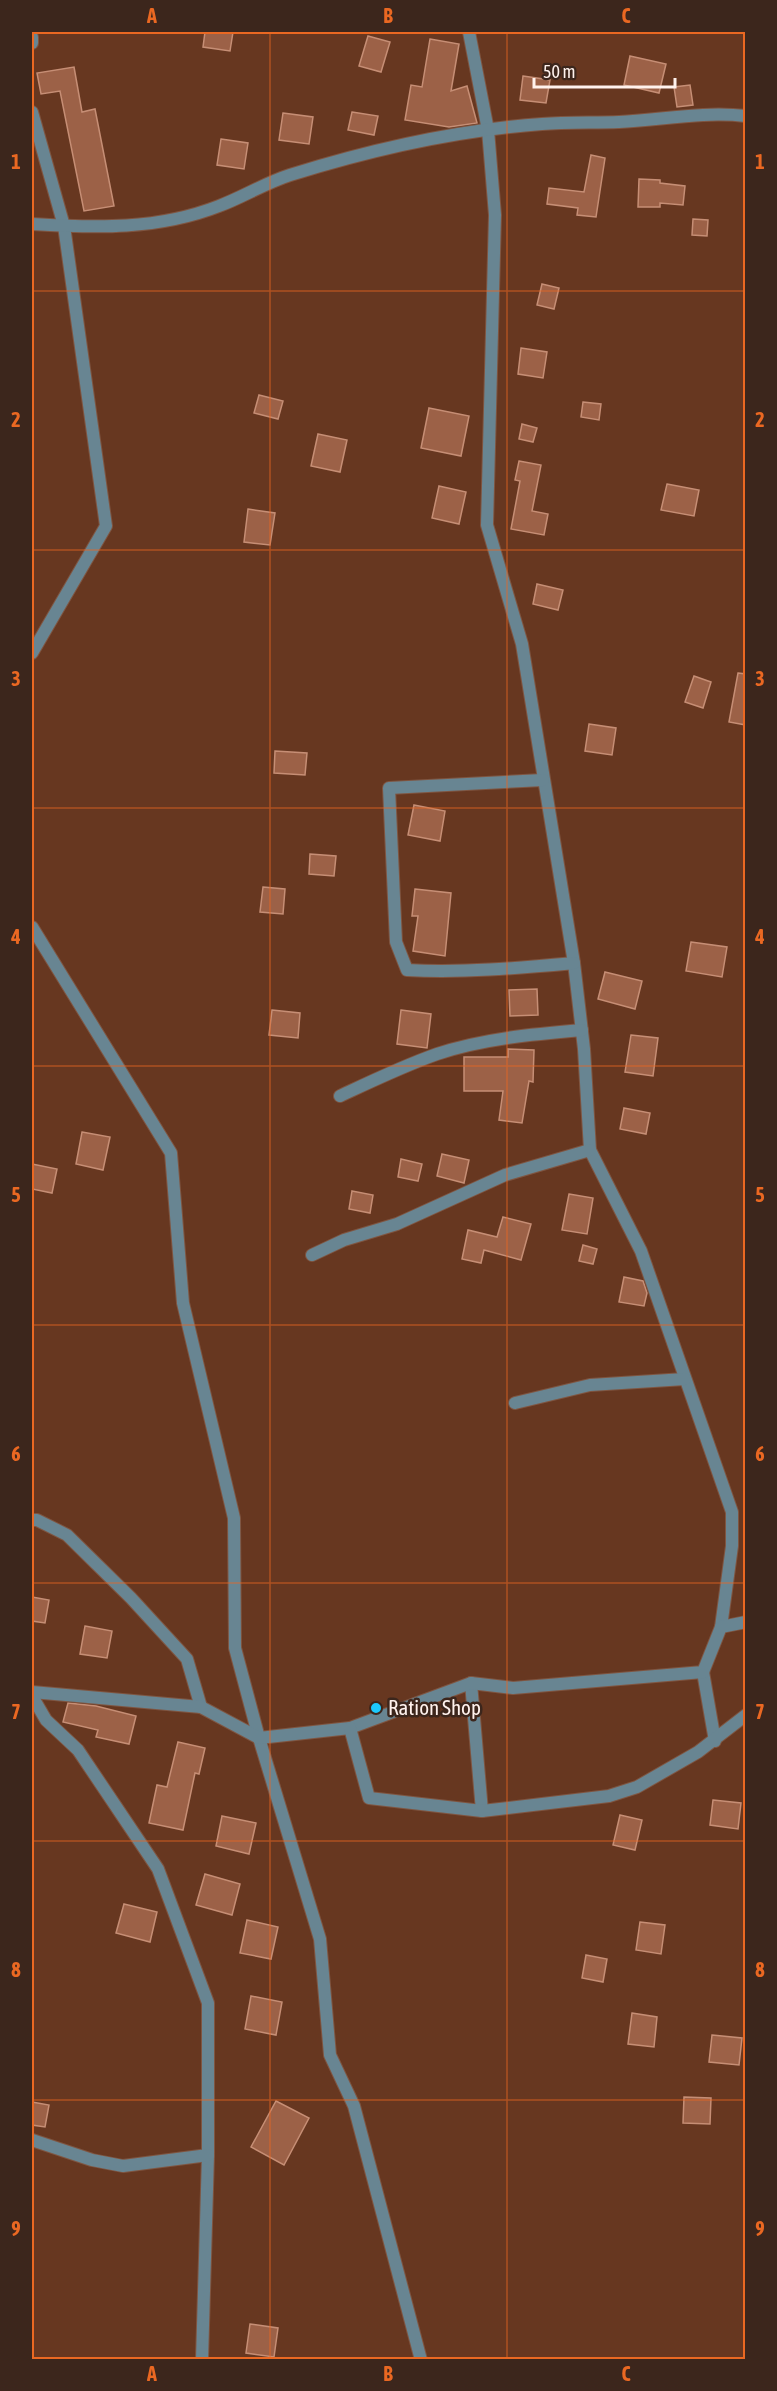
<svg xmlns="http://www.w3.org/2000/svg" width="777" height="2391" font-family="'Asap Condensed',sans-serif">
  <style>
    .building { fill: #9c6147; stroke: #c68e75; stroke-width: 1.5 }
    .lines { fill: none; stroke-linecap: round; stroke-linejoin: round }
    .minor-casing { stroke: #7f5541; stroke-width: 14 }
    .minor { stroke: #688592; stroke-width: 12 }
    .grid { fill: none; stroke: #ea6822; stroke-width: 1.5; stroke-opacity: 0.55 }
    .poi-dot { fill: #1cc9fc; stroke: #3c261c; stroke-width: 2 }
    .labels { text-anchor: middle; stroke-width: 5; stroke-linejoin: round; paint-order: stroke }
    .poi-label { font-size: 21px; fill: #fff2ed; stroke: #3c261c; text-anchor: start }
    .neatline { fill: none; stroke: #ea6822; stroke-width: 2 }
    .grid-label { font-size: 20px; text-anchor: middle; font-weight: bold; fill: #ea6822 }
  </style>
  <rect width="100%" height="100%" fill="#673720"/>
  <g class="building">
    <path d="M205,32h28l-3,19 -27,-4z"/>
    <path d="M368,36l22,6 -9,30 -22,-6z"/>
    <path d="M430,39l29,5 -8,47 16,-5 10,37 -28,4 -44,-7 6,-35 11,2z"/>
    <path d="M630,56l36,8 -7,29 -35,-8z"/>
    <path d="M74,67l8,45 13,-3 19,97 -30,5 -24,-120 -19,3 -4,-21z"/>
    <path d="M523,76l27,4 -4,23 -26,-3z"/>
    <path d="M690,85l3,20 -16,2 -3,-20z"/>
    <path d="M352,112l26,4 -4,19 -26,-5z"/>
    <path d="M283,113l30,4 -4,27 -30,-4z"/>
    <path d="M221,139l27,4 -4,26 -27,-4z"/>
    <path d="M591,155l14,3 -9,59 -19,-2 1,-7 -31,-4 2,-16 35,4z"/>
    <path d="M639,179l21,1v3l25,3 -2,19 -23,-2v4h-22z"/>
    <path d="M693,219l15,1 -1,16 -15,-1z"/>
    <path d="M542,284l17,4 -5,21 -17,-4z"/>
    <path d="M521,348l26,4 -4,26 -25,-4z"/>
    <path d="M259,395l24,6 -5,18 -24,-6z"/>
    <path d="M583,402l18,2 -2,16 -18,-3z"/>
    <path d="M429,408l40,8 -8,40 -40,-8z"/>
    <path d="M522,424l15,4 -4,14 -14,-3z"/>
    <path d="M318,434l29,6 -7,32 -29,-6z"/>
    <path d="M519,461l22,4 -9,46 16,3 -4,21 -33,-6 9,-48 -5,-1z"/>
    <path d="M667,484l32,6 -5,26 -33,-6z"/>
    <path d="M439,486l27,6 -7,32 -27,-6z"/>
    <path d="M248,509l27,4 -5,32 -26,-3z"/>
    <path d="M537,584l26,6 -5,20 -25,-6z"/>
    <path d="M738,673l8,1v51l-17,-3z"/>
    <path d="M694,676l17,6 -8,26 -18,-6z"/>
    <path d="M589,724l27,4 -4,27 -27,-4z"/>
    <path d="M275,751l32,2 -2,22 -31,-2z"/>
    <path d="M414,805l31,6 -5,30 -32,-6z"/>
    <path d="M310,854l26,2 -2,20 -25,-2z"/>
    <path d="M263,887l22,2 -2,25 -23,-2z"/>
    <path d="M415,889l36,4 -6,63 -32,-5 5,-35h-6z"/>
    <path d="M691,942l36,5 -5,30 -36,-6z"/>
    <path d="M605,972l37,9 -7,28 -37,-10z"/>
    <path d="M537,989l1,26 -28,1 -1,-26z"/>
    <path d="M272,1010l28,3 -2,25 -29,-3z"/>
    <path d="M401,1010l30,4 -4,34 -30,-4z"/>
    <path d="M631,1035l27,3 -5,38 -28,-4z"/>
    <path d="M508,1049l26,1 -1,32 -4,-1 -7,42 -23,-3 4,-29h-39v-34h44z"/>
    <path d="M624,1108l26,5 -4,21 -26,-5z"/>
    <path d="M82,1132l28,5 -7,33 -27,-6z"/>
    <path d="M442,1154l27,6 -5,23 -27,-7z"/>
    <path d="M401,1159l21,5 -4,17 -20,-4z"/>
    <path d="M32,1164l25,5 -5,24 -20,-4z"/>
    <path d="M352,1191l21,4 -3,18 -21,-4z"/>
    <path d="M569,1194l24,4 -6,36 -25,-4z"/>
    <path d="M503,1217l28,7 -10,36 -37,-10 -3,13 -19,-4 6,-29 29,7z"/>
    <path d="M583,1245l14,4 -4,15 -14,-3z"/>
    <path d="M624,1277l19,4 4,12 -3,13 -25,-4z"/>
    <path d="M32,1597l17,3 -4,23 -13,-2z"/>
    <path d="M85,1626l27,5 -5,27 -27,-4z"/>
    <path d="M68,1703l28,3 40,10 -7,28 -33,-7 2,-7 -35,-8z"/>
    <path d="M178,1742l27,6 -6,26 -4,-1 -12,57 -34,-7 8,-38 10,2z"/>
    <path d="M713,1800l28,3 -3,26 -28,-4z"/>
    <path d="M620,1815l22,5 -7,30 -22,-5z"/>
    <path d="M222,1816l34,7 -7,31 -33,-8z"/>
    <path d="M205,1874l35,10 -8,31 -36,-10z"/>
    <path d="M124,1904l33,8 -7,30 -34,-9z"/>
    <path d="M247,1920l31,7 -7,32 -31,-6z"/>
    <path d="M640,1922l25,3 -4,29 -25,-4z"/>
    <path d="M586,1955l21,4 -4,23 -21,-4z"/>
    <path d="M251,1996l31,6 -6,33 -31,-6z"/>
    <path d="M632,2013l25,4 -3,30 -26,-3z"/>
    <path d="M712,2035l30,3 -3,27 -30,-3z"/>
    <path d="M684,2097l27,1 -1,26 -27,-1z"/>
    <path d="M276,2101l33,17 -25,47 -33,-18z"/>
    <path d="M32,2102l17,3 -4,22 -13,-2z"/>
    <path d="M250,2324l28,4 -4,29 -28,-4z"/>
  </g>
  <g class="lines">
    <g class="minor-casing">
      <g id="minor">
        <path d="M469,32l19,98 7,85 -8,310 35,119 52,319 10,86 6,101 51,101 91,261v34l-11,81"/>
        <path d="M32,37v6"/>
        <path d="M32,112l32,114 42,300 -74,127"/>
        <path d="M32,224c63,4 126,6 187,-18 24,-9 46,-23 71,-31 80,-25 168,-45 252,-51 26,-2 52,-1 77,-2 42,-2 84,-11 127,-6"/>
        <path d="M543,780l-154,8 7,154 11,28c56,3 111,-2 167,-7"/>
        <path d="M32,927l139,226 12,150 51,215 1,130 24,90 61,201 10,116 24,51 67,254"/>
        <path d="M340,1096c32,-15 63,-30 97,-42 45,-15 97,-20 145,-24"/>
        <path d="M312,1255l32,-15 53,-16 108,-49 85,-25"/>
        <path d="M515,1403l75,-18 95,-6"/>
        <path d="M32,1520h5l30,15 64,63 56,61 14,48"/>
        <path d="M703,1672l12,69"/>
        <path d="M471,1683l11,128"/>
        <path d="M32,1692l169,15 58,31 91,-10 121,-45 42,5 190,-16 18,-45 25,-5"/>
        <path d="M32,1696l14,24 32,30 80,119 50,134v152l-6,205"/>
        <path d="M350,1728l19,70 113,13 127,-15 28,-9 61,-35 48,-37"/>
        <path d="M32,2140l60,20 31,6 85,-11"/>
      </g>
    </g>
    <use href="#minor" class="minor"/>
  </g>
  <path class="grid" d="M270,32v2328M507,32v2328M32,291h714M32,550h714M32,808h714M32,1066h714M32,1325h714M32,1583h714M32,1841h714M32,2100h714"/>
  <circle class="poi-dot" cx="376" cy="1708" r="6"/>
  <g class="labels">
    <g class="poi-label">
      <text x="388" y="1715">Ration Shop</text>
    </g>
  </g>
  <rect width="777" height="2391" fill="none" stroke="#3c261c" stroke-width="66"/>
  <path d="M534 78v9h141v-9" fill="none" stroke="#fff2ed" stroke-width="3"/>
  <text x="543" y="78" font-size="18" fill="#fff2ed" stroke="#3c261c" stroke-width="4.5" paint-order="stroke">50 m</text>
  <rect x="33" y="33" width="711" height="2325" class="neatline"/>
  <g class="grid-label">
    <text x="152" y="23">A</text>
    <text x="388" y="23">B</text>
    <text x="626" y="23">C</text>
    <text x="16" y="169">1</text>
    <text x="760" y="169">1</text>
    <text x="16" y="427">2</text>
    <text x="760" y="427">2</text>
    <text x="16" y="686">3</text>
    <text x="760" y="686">3</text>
    <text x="16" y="944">4</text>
    <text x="760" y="944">4</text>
    <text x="16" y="1202">5</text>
    <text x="760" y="1202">5</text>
    <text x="16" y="1461">6</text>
    <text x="760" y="1461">6</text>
    <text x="16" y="1719">7</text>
    <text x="760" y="1719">7</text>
    <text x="16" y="1977">8</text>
    <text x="760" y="1977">8</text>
    <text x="16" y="2236">9</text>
    <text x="760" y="2236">9</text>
    <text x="152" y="2381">A</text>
    <text x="388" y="2381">B</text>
    <text x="626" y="2381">C</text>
  </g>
</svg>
